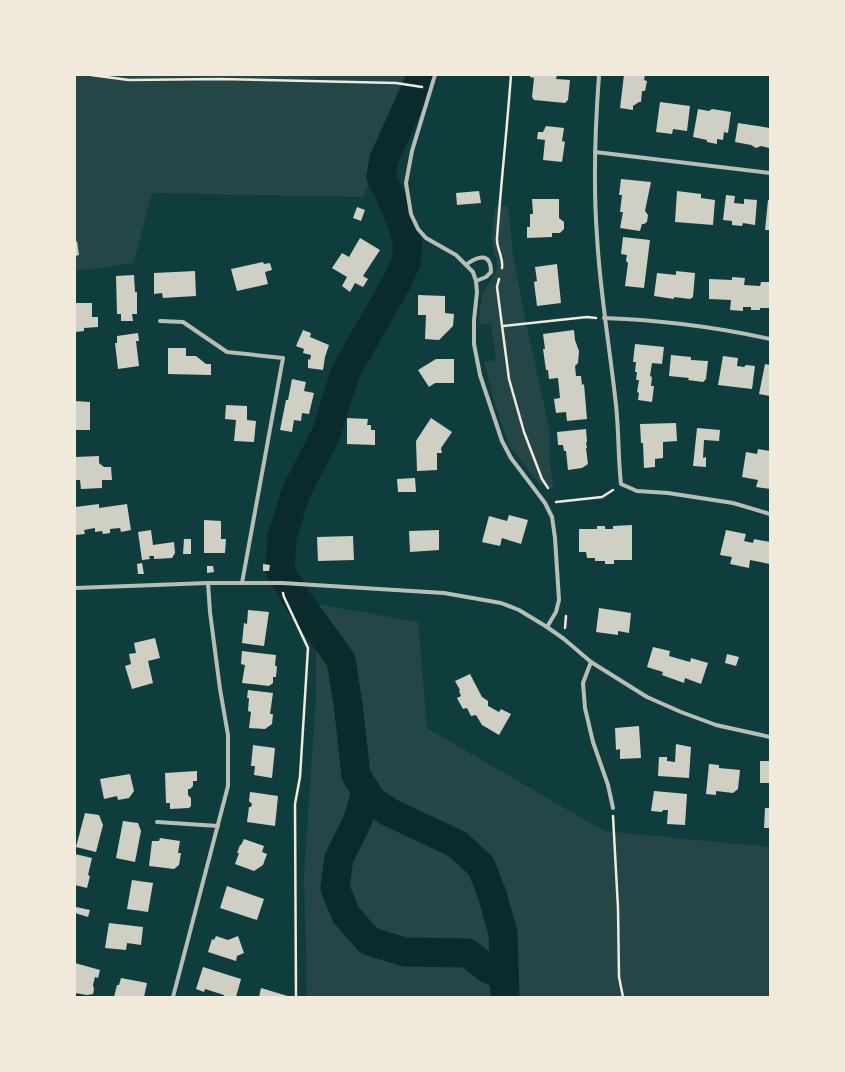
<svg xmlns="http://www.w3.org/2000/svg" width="845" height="1072" font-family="'Source Sans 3',sans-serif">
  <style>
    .green { fill: #244646 }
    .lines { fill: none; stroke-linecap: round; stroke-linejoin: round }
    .river { stroke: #0a2a2b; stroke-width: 29 }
    .building { fill: #cfcfc3 }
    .path { stroke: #f1e9da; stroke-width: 2.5 }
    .minor { stroke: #b8beb3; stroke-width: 4 }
  </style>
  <rect width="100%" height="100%" fill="#0f3d3e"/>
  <g class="green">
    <path d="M75,75h330l-7,40 -35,82 -211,-4 -18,70 -59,8z"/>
    <path d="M508,205l5,49 11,59 26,119c-2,19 0,38 4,57l-15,-5 -30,-39 -14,-41 -11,-42 12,-2 -5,-37 -12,1 1,-17 3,-14 14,-23v-11l-3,-5 -2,-17 3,-30z"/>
    <path d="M316,604l102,18 9,106 177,103 166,16v150h-463l-3,-122 12,-179z"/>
  </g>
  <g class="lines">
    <g class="river">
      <path d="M422,75l-38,84 -3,18 9,18 12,28 6,22 -2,17 -8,18 -53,93 -19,61 -30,58 -14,45 -2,33 16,28 45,62 7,44 8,71 16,26 17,11 68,32 24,22 11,28 11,39 2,64"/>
      <path d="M366,792l-9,30 -18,36 -4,30 11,27 23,26 36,11 63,1 20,16 16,6"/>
    </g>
  </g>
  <g class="building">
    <path d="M530,75h27l-1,4 14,1 -2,20 -3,3 -31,-3 -2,-3 2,-19 -4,-1z"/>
    <path d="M624,75h21l-1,5 3,1 -2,10h-3l-1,11h-2l-6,4v4l-13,-2z"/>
    <path d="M660,102l30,4 -3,25 -14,-2 -1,5 -16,-2z"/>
    <path d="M698,109l11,2 3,-2 19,3 -3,21 -4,-1 -1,8 -6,-1v5l-10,-2v-2l-14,-3z"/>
    <path d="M738,123l32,5 -1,20 -8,-2 -5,2 -5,-3 -16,-3z"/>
    <path d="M546,126l18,2 -2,13 3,1 -3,20 -19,-2 2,-20 -8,-1 1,-7h5z"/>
    <path d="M621,179l30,3 -6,29 3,4 -1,7 -3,2h-2l-2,7 -20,-3 3,-16h-3l2,-17h-3z"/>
    <path d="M479,191l2,12 -24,2 -1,-12z"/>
    <path d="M677,191l24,3v4l14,2 -2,25 -38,-3z"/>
    <path d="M726,195l9,1 -1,7 10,1v-5l13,1 -2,25 -12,-2 -1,3 -10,-1v-4l-9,-1z"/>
    <path d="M532,199h27v19l5,4v7l-4,4h-8v4l-25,1v-11h3v-13h3z"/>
    <path d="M768,200h2v30h-5z"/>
    <path d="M357,207l8,3 -4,11 -8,-3z"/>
    <path d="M623,237l27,3 -6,48 -19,-2 3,-23 -2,-2 1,-6 -6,-1z"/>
    <path d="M360,238l20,12 -17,26 5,3 -5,8 -8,-4 -5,9 -8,-6 5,-9 -15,-9 10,-15 7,4z"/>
    <path d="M77,241l2,14 -4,1v-14z"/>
    <path d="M263,262l1,2 6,-1 2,7 -7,2 3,12 -31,7 -6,-22z"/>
    <path d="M557,264l4,39 -24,3 -3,-24 3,-1 -2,-14z"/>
    <path d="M195,271l1,25 -33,2 -1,-5 -8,1v-21z"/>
    <path d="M676,271l19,2 -2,24 -3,2 -16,-2v2l-20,-3 3,-23 19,2z"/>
    <path d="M134,275l1,17h2v22h-5l1,7h-12v-7h-4l-1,-38z"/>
    <path d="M732,277l13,1 -1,7 16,1 1,-4h9v26h-10v2h-9v-3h-8v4l-13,-1 1,-10 -22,-1v-20l23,1z"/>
    <path d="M418,295l27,1v17l9,1 -1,12 -14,14 -14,-1 1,-24h-8z"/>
    <path d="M75,303h17v14h6v10l-14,1v3l-9,1z"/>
    <path d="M303,330l8,3 -1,4 19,8 -4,12 -2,13 -15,-2v-9l2,1 1,-5 -8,-2 1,-4 -8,-3z"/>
    <path d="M574,330l1,10 4,11 -1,12 -3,3 1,10h5l1,9 2,-1 3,35 -20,2 -1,-9 -10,1 -2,-14 6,-1 -2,-20 -9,1 -1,-9h-2l-3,-21h2l-2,-15z"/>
    <path d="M138,333l1,8h-3l3,25 -21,3 -3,-26h2v-7z"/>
    <path d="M635,344l29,3 -2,17 -10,-1 -2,13 2,1 -1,9h3l-2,16 -14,-2 1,-7 -2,-1 2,-12h-3l1,-8h-2l1,-10h-3z"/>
    <path d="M168,348h18v8h10l10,8h5v11l-43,-1z"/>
    <path d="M671,355l20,2v3l17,1 -2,18 -3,3 -15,-2 1,-2 -20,-2z"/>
    <path d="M723,356l15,2 -1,8 7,1 2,-2 9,1 -3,23 -34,-4z"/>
    <path d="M436,359h18v24h-19l-6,4 -11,-17z"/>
    <path d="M765,364l5,1v31l-11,-2z"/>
    <path d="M292,379l14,3 -2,9 10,2 -5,21 -7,-1 -1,8 -7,-1 -2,12 -12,-2 6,-30h2z"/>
    <path d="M75,401l15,1v28h-15z"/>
    <path d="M226,405l21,1v14l9,1 -2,21 -20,-1 2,-21 -11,-1z"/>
    <path d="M347,418l21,1 -1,6h4v5h4v15l-28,-1z"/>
    <path d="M431,418l21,14 -11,16 1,5h-5v17l-20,1 -1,-30z"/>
    <path d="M676,423l1,18 -14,1v16l-8,1v8l-11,1 -1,-25h-2l-1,-19z"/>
    <path d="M697,428l23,2 -1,11 -15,-1 -1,18 3,-1v10l-13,-1z"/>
    <path d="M586,429l1,13h-1l1,6h-1l2,16 -6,4 -14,2 -2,-19h-2l-1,-6h-5l-1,-13z"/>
    <path d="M758,449l12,2v38l-14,-2 2,-7 -16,-3 4,-25 11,2z"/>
    <path d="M99,456v7l5,4h7l1,13h-10v8l-21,1 -1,-9h-5v-23z"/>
    <path d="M415,478l1,14h-18l-1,-13z"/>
    <path d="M99,504v4l28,-4 4,26 -10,2 -1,-4 -10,1v4l-7,1 -1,-3 -7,1v-4l-11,2 1,4 -10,1v-28z"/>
    <path d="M509,515l19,5 -7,24 -19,-6 -2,8 -18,-4 7,-26 18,5z"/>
    <path d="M204,520l17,1v18h5l-1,14h-21z"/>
    <path d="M632,525v35h-18v4h-9v-3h-10v-3h-8l-1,-6h-7v-23h18v-3h8v3h8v-3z"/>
    <path d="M151,530l2,15 21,-3 1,11 -3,5 -18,1v-3h-5l1,3 -8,1 -4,-28z"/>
    <path d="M439,530v20l-29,2 -1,-21z"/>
    <path d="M726,530l20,4 -2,7 9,2 1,-4 16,3v22l-20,-4 -1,8 -19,-4 2,-7 -12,-2z"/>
    <path d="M353,536l1,24 -36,1 -1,-24z"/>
    <path d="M184,539h7v15h-8z"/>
    <path d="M142,563l2,11h-6l-1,-10z"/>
    <path d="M263,564l7,1 -1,6h-6z"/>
    <path d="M207,566h6l1,6 -7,1z"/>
    <path d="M599,608l32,5 -2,20 -11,-2v4l-22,-3z"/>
    <path d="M248,610l21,2 -5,34 -22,-3 2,-20 3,1z"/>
    <path d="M155,638l5,20 -12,3 5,22 -21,6 -7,-23 6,-2 -2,-10 7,-1 -2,-10z"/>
    <path d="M653,647l17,4 -1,5 21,6 1,-4 17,5 -7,21 -16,-6 -1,5 -22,-8 1,-3 -16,-5z"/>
    <path d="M242,651l34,4 -1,11h2l-1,11h-3v6l-4,3 -27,-3 3,-18 -4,-1z"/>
    <path d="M727,654l12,3 -3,9 -11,-3z"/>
    <path d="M470,674l12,23 6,4v5l11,6 2,-3 10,5 -12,21 -17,-10 -6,-10 -5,1 -4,-8 -4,1 -6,-11 4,-2 -2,-5 1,-1 -5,-9z"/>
    <path d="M248,690l25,3 -3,21h3l-1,10 -7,5 -16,-1 2,-16 -3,-1 1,-13h-2z"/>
    <path d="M639,726l2,32 -21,1v-10l-4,1 -1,-22z"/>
    <path d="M676,744l15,3 -2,31 -31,-2 1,-19h8v4l8,1z"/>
    <path d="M253,745l22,3 -3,30 -18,-3 1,-9h-4z"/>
    <rect x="760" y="761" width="10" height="22"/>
    <path d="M709,764l10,1v3l21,2 -2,19 -5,4 -17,-2v4l-10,-1z"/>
    <path d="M197,771v10h-4v5l-3,3h-2v6l3,3v8l-2,2 -19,1v-6h-4l-1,-30z"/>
    <path d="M130,774l4,17 -5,7 -11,2 -1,-4 -13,3 -4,-20z"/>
    <path d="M654,791l33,3 -2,31 -18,-1 1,-14h-5l-1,2 -11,-1z"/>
    <path d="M250,792l28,4 -3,30 -28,-4 2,-15h2l1,-3 -3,-3z"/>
    <path d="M765,808h5v20h-6z"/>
    <path d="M85,813l14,2 4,10 -7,27 -20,-5z"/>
    <path d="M123,821l15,2 3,8 -6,31 -19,-4z"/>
    <path d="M160,838l20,3 -2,12h3l-2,12 -5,4 -25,-3 3,-25h7z"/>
    <path d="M244,839l20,7 -2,6 5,2 -4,11 -9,6 -19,-7 4,-11h-2l3,-8h1z"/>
    <path d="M75,854l17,4 -4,17 2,1 -3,12 -12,-3z"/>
    <path d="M132,880l21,3 -5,29 -21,-3z"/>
    <path d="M227,886l37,13 -7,21 -37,-12z"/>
    <path d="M76,907l14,3 -2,7 -13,-4z"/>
    <path d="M109,923l34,4 -2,18 -14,-2 -1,7 -21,-2z"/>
    <path d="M216,936l12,4 10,-4 6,17 -7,3 -1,5 -28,-9 4,-13 2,1z"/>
    <path d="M75,963l25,7 -2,8 -3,-1 -2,8 1,4 -1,5 -6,1 -12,-2z"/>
    <path d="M203,967l38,12 -5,18h-13l1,-2 -19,-6 -1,3 -8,-3z"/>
    <path d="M121,978l26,5 -3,14h-30l3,-12h2z"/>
    <path d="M261,988l30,9h-32z"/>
  </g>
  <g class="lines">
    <g class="path">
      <path d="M91,75l38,5 90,-1 177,4 26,4"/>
      <path d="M502,268c2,-10 -6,-20 -5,-30 4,-54 10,-109 14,-163"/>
      <path d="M499,279l-2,8 12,92 15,53 18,47 6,9"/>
      <path d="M503,326l84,-9 9,1"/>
      <path d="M556,502l46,-5 11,-7"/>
      <path d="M283,593l1,4 24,51 -8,129 -5,27 1,193"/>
      <path d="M565,628l1,-12"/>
      <path d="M613,816l5,92 1,69 4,20"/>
    </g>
    <g class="minor">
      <path d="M435,75l-23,76 -6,32 5,31 7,15 8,9 30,17 17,17 3,9 1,11 -3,28v24l6,31 22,66 9,17 34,45 7,14 3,21 4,62 -3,12 -9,15"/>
      <path d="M599,75c-4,54 -6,107 -2,161 3,57 13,113 19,169 3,27 2,53 5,79l16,7 31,2 65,10 37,11"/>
      <path d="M595,152l175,21"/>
      <path d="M467,264c11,-8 24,-12 24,8l-5,5 -10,4"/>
      <path d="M604,318c56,2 112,9 166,21"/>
      <path d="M160,321l23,1 44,30 56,6 -41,225"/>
      <path d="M75,588l133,-5h74l162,10 57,10 18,7 28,17 17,12 27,23 56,35 34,15 35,13 54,12"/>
      <path d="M591,662l-8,21 2,25 8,34 15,43 5,23"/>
      <path d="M157,822l61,4"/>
      <path d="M173,997l55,-211v-51l-8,-46 -10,-77 -2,-29"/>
    </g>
  </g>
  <rect width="845" height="1072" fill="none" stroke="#f1e9da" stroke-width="152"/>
</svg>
